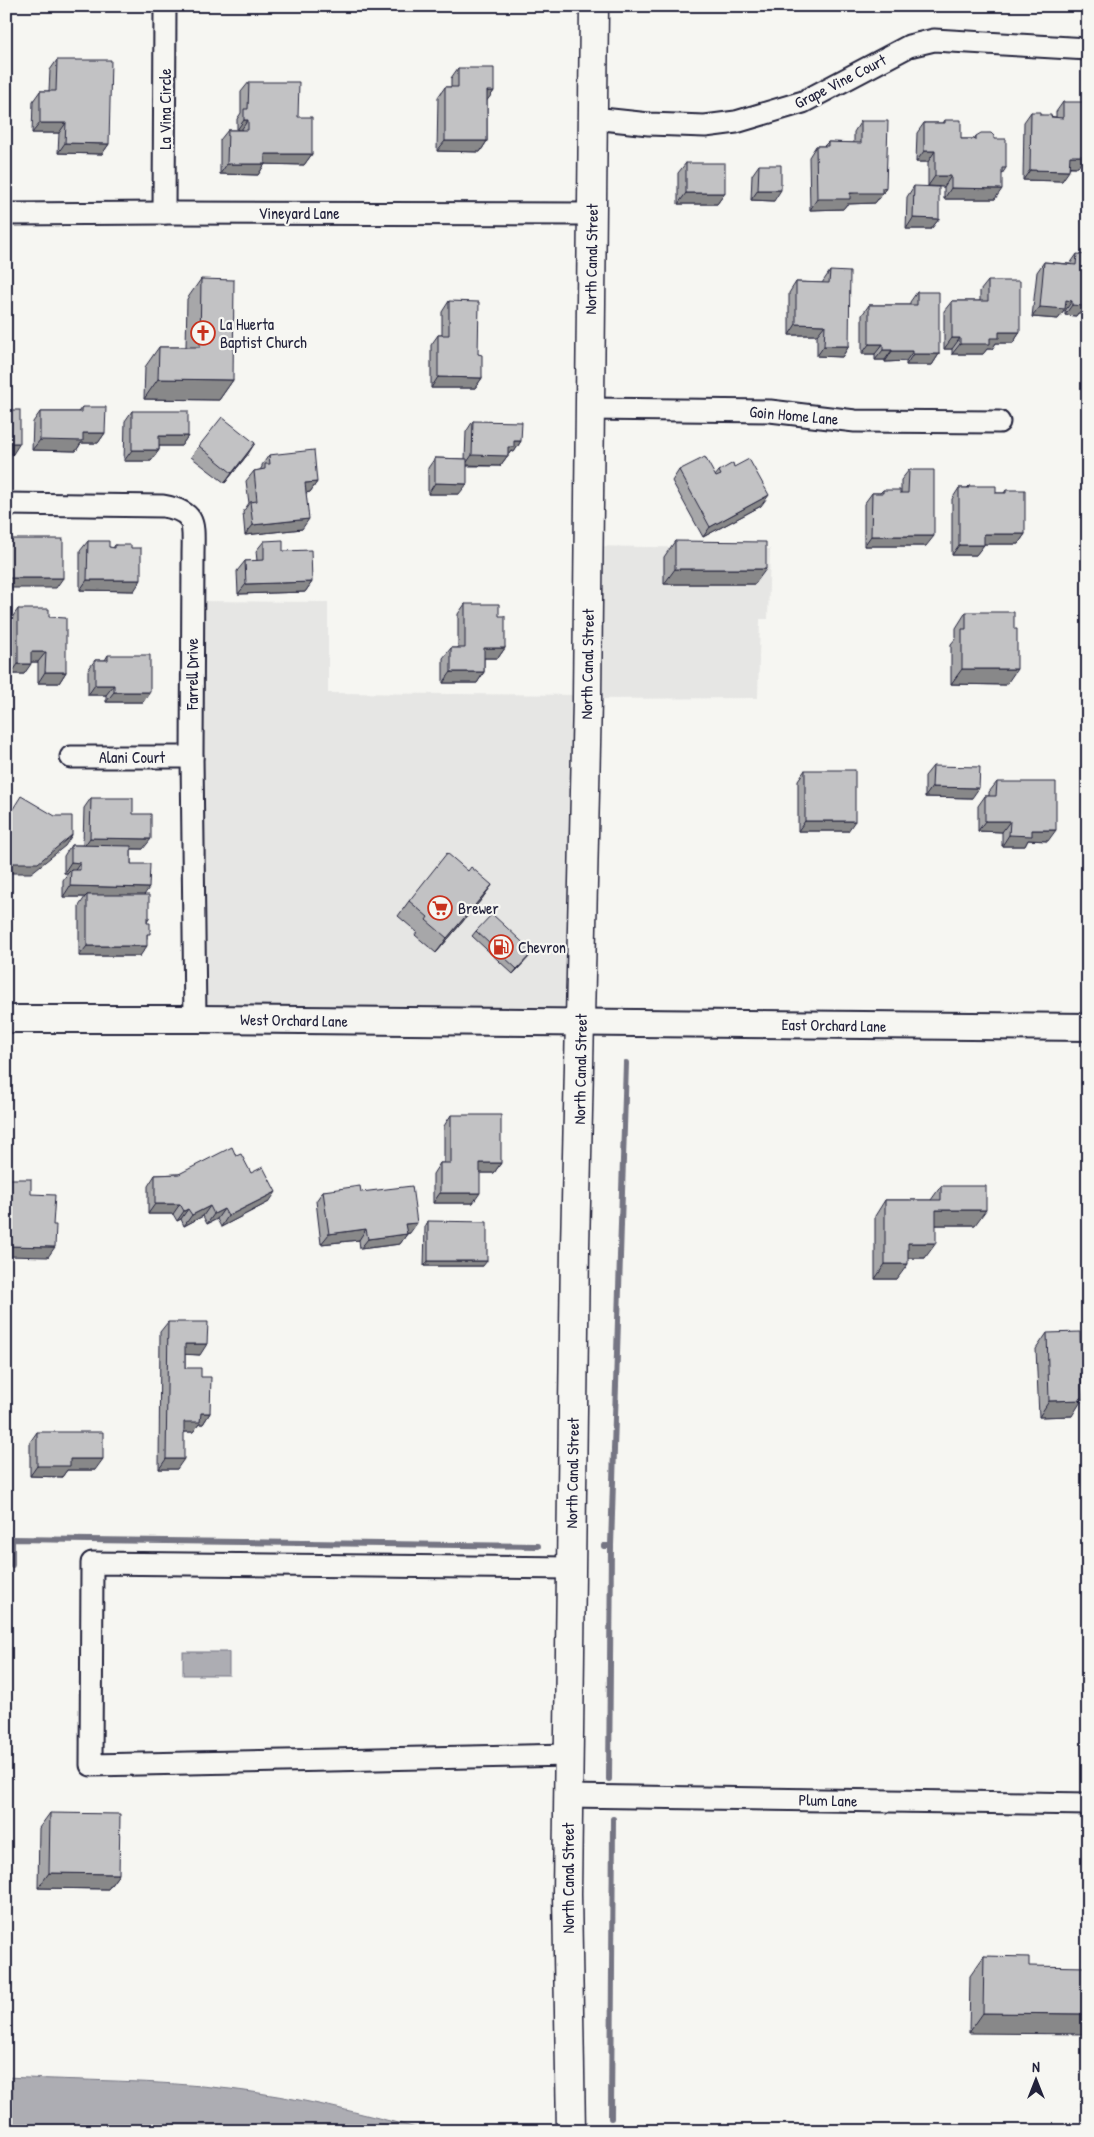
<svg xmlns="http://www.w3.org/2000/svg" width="1094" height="2137" font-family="'Patrick Hand',sans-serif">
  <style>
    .built { fill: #e6e6e4 }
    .water { fill: #adadb3; stroke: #757583 }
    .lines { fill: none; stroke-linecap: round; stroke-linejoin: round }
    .stream { stroke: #757583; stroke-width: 6 }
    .minor-casing { stroke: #22223b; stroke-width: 25 }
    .tertiary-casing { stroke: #22223b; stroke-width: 30 }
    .primary-casing { stroke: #22223b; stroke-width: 31 }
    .minor { stroke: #f6f6f2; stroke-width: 21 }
    .tertiary { stroke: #f6f6f2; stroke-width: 26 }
    .primary { stroke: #f6f6f2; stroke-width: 28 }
    .wall { fill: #a7a7a9; stroke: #22223b }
    .shaded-wall { fill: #888889; stroke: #22223b }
    .building { fill: #c2c2c4; stroke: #22223b }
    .labels { text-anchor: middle; stroke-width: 4.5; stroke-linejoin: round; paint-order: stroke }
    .street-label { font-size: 16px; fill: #22223b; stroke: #f6f6f2 }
    .poi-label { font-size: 16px; fill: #22223b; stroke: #f6f6f2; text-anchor: start }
  </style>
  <rect width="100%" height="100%" fill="#f6f6f2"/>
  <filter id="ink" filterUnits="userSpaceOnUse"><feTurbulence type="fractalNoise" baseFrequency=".02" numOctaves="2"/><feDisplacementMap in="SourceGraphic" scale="10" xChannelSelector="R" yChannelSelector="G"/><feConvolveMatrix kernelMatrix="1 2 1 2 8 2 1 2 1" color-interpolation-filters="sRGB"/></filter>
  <g filter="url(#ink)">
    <path class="built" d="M588,546l182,3 -2,70h-8l-2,79 -171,1 -6,323 -386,-3 -2,-418 135,1v91l259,2z"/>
    <g class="water">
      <rect x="183" y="1652" width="46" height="23"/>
      <path d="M6,2077c75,4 150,3 224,12 67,8 132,24 197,42h-421z"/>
    </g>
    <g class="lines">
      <g class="stream">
        <path d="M604,1546h7l-2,233"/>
        <path d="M611,1546l15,-483"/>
        <path d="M6,1564l6,1v-26l526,7"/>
        <path d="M611,2118l2,-299"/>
      </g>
      <g class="minor-casing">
        <g id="minor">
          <path d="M593,118l56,6 56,2 31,-4 67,-20 106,-56 25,-6 154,9"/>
          <path d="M164,213l1,-207"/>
          <path d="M6,214l158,-1 427,1"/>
          <path d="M589,409l181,2 85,10 144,1"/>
          <path d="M6,504l157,2c35,6 30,19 30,50l-1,201 3,262"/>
          <path d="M71,757h121"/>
          <path d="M568,1755l-477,10 1,-202 479,5"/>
          <path d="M568,1796l520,8"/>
        </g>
      </g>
      <g class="tertiary-casing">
        <path id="tertiary" d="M6,1019h189l893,8"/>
      </g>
      <g class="primary-casing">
        <path id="primary" d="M571,2131l-4,-237 8,-646 12,-549 7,-693"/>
      </g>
      <use href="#minor" class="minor"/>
      <use href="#tertiary" class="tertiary"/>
      <use href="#primary" class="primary"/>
    </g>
    <g class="wall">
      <path d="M721,6h11l-5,6z"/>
      <path d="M57,60l52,84 -7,10 -44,-1 1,-20h-27l1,-32 7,-10h9l1,-21z"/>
      <path d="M458,68l36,23 -7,9v41l-7,11 -43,-1 1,-54 7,-10h6v-9z"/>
      <path d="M249,82l49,35 14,37 -8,11 -39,-1 -7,11 -38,-1v-34l8,-10h9v-11l4,-6v-21z"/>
      <path d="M1063,102l22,54 -7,11h-8l-8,14 -39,-1 1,-58 7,-10 9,3 16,2v-5z"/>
      <path d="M945,120l16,19h13l2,-3 18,3 12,29 -4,6 -7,25h-51v-12l-16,-1v-24h-12l1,-29 7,-10h19z"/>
      <path d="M861,121l25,67 -7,11h-1l-3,4 -28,1 -4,5 -33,1 -1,-53 7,-11h8l4,-4 26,1v-11z"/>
      <path d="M686,163l39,30 -8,11h-39v-31z"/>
      <path d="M759,165l15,36 -23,-1 1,-25z"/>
      <path d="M914,186l25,33 -8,10h-25l1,-32z"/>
      <path d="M1077,254l9,59h-8l-2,3 -11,-1v-4h-1l-6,8 -26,-2 5,-45 7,-10 26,2z"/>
      <path d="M830,271l19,75 -7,11 -25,-1v-21h-28v-42l7,-11 26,1z"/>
      <path d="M201,279l32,101 -14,20 -75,-1 1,-32 14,-20h27l1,-48z"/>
      <path d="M988,281l32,51 -7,11h-17l-4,6h-5l-4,5h-31v-5h-8v-38l8,-10h28v-10z"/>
      <path d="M917,292l22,62 -7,11h-26v-4l-21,1v-2h-10v-6h-13v-39l7,-10h41v-3z"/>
      <path d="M449,301l29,53 4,24 -7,10h-44v-43l7,-10h4v-23z"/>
      <path d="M1088,393v26h-3l1,-24z"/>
      <path d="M82,407l23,26 -7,10h-17l-5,8 -44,-1 1,-28 7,-10h38z"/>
      <path d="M132,411l56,25 -7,10h-22v4l-8,11h-27l1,-40z"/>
      <path d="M473,421l48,20 -7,11 -3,-1 -11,15h-33l-8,28h-31v-26l7,-10 30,1 1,-27z"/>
      <path d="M1088,444v50h-3l1,-47z"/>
      <path d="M199,446l49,8 -23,29 -34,-26z"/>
      <path d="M269,455l48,27 -7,10 -4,1 -4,36 -57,6 -2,-23 6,-9 -3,-22 8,-10 6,-1 2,-3v-2z"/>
      <path d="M734,467l27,39 -58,31 -31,-56 7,-11 36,6 4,-5z"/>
      <path d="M909,470l17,76h-62v-42l8,-11h8l3,-3 18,3v-13z"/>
      <path d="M969,486l27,7h8l2,-3 19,44 -7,10h-34l-8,11h-24v-56l7,-11h8z"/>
      <path d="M88,541l21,6 4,1 2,-3 16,3 3,43 -54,-1v-39z"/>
      <path d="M264,541l19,10 29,31 -7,10 -67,2 -1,-23 8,-10h12l-1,-10z"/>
      <path d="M675,541l80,43h-91v-27z"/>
      <path d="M465,604l34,12 6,32 -7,10h-14v14l-7,11h-34v-25l8,-10h7v-34z"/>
      <path d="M18,609l31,8 17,55 -7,11h-21v-21h-7l-7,12h-13v-55z"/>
      <path d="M966,612l40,73 -55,-1v-40l5,-6v-10z"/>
      <path d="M108,655l35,47h-37v-7h-18v-25l7,-10h10z"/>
      <path d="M933,766l39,32 -47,-1v-21z"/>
      <path d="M805,770l43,61h-50v-51z"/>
      <path d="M997,782l51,59 -20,-1 -3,6h-23v-14l-24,-1v-25l7,-10h4v-4z"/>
      <path d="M91,798l42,16 10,35h-12v15l13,31 5,23 -2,3v17l-7,18h-61v-50l6,-9h-22v-17l5,-7h-4v-17l7,-11h12l1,-37z"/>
      <path d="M468,871l24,14 -11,15 -45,53 -21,-18 2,-3 -19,-16 11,-15z"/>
      <path d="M476,931l53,26 -16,17 -41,-38z"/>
      <path d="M451,1115l50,48 -7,10h-14l-7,30h-40v-29l7,-11h4v-37z"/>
      <path d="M236,1156l15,17 18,29 -48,25 -4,-8 -10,5 -4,-8 -19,10 -3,-7 -4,2 -4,-7h-25v-28l7,-11 24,-1z"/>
      <path d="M941,1186l34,39h-39l-11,33h-17l-11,21h-22v-63l10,-16h46z"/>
      <path d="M323,1191l38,1 49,41 -3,1 -7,10 -40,5 -1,-9 -38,4 -5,-43z"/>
      <path d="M428,1221l55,45h-59l1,-39z"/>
      <path d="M168,1322l32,33 -15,-1v14l16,9 9,36 -7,11h-4l-6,8h-9l-7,37h-18l1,-137z"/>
      <path d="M1047,1333l25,83 -33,1 -3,-68z"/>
      <path d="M37,1432l58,38h-28l-5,7 -32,-1v-34z"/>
      <path d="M50,1813l69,61 -11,15 -70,-1 1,-60z"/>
      <path d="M984,1956l45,10 -60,67 1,-57z"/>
      <path d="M1088,2069v21h-2v-19z"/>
    </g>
    <g class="shaded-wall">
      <path d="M487,91h7l-8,11z"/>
      <path d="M244,120h4l-7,10h-4z"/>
      <path d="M40,123h26l-7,10h-27z"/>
      <path d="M445,141h42l-7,11 -43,-1z"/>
      <path d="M65,143l44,1 -7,10 -44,-1z"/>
      <path d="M924,151h11l-7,11h-12z"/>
      <path d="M265,154h47l-8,11 -46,-1z"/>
      <path d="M1070,156h15l-7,11 -16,-1z"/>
      <path d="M227,164h38l-7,11 -38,-1z"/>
      <path d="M1030,170l39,1 -7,10 -39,-1z"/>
      <path d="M935,176h16l-7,11 -16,-1z"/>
      <path d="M882,188h4l-7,11h-1l-3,4 -28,1 -4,5 -33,1 7,-11z"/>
      <path d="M951,188l51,1 -7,10h-51z"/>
      <path d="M758,190h23l-7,11 -23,-1z"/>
      <path d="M686,193h39l-8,11h-39z"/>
      <path d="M913,218l26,1 -8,10h-25z"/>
      <path d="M1066,300l6,1 -7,10h-1l-6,8 -26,-2 8,-10z"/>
      <path d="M1083,302h5v8l-2,3h-8l-2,3 -11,-1 7,-10z"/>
      <path d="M796,324l29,1 -8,10h-28z"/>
      <path d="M999,332h21l-7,11h-17l-4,6h-5l-4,5h-31l8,-10 30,-6z"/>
      <path d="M952,338h8l-8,11h-8z"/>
      <path d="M869,344h14l-8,10h-13z"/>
      <path d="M824,346h25l-7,11 -25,-1z"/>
      <path d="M883,350h9l-7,10h-10z"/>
      <path d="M892,351h21l-7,10 -21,1z"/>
      <path d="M913,354h26l-7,11h-26z"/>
      <path d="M438,377l44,1 -7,10h-44z"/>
      <path d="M158,379l75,1 -14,20 -75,-1z"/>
      <path d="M83,433h22l-7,10h-17l-5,8 -44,-1 8,-10z"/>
      <path d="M159,436h29l-7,10h-30z"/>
      <path d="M514,441h7l-7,11 -3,-1 -11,15 -35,-1 7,-10 36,-8z"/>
      <path d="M6,443h14l-7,11h-7z"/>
      <path d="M255,443l-7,11 -23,29 7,-10z"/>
      <path d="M132,450h27l-8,11h-27z"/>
      <path d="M317,482l-7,10 -12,2 7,-11z"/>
      <path d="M435,483l32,1 -8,10h-31z"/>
      <path d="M769,495l-8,11 -58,31 7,-10z"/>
      <path d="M309,519l-7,10 -57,6 8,-10z"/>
      <path d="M984,534h41l-7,10h-42z"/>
      <path d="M871,536h63l-8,10h-62z"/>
      <path d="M959,545h25l-8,10h-24z"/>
      <path d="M675,569h91l-11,15h-91z"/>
      <path d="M6,578h57l-7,10h-50z"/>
      <path d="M87,580h54l-7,11 -54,-1z"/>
      <path d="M312,582l-7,10 -67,2 8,-10z"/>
      <path d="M484,648h21l-7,10h-21z"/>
      <path d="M31,652h15l-8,10h-14z"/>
      <path d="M18,664h13l-7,10h-13z"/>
      <path d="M962,669h55l-11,16 -55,-1z"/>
      <path d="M45,672h21l-7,11h-21z"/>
      <path d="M451,672h33l-7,11h-34z"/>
      <path d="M95,685h19l-8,10h-18z"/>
      <path d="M114,692h36l-7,10h-37z"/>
      <path d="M932,787l47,1 -7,10 -47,-1z"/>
      <path d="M805,821h50l-7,10h-50z"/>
      <path d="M985,821h25l-8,11 -24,-1z"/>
      <path d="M1032,830h24l-8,11 -20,-1 -3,6h-23l7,-11z"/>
      <path d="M72,835l-7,11 -34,27h-25v-10z"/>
      <path d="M90,838l61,1 -8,10 -60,-1z"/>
      <path d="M71,862l9,1 -7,10 -2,-3 -3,3h-4z"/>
      <path d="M492,885l-11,15 -45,53 11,-15z"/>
      <path d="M70,886l79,2 -7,10 -55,-3 -2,2h-22z"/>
      <path d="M87,946h60l-7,10h-61z"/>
      <path d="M533,952l-4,5 -16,17 4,-5z"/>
      <path d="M480,1163h21l-7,10h-21z"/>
      <path d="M276,1192l-7,10 -48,25 7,-11z"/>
      <path d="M440,1193h40l-7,10h-40z"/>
      <path d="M155,1204h25l-7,10h-25z"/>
      <path d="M210,1206l-7,10 -19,10 8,-11z"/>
      <path d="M188,1209l-7,10 -4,2 7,-10z"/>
      <path d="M224,1209l-7,10 -10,5 7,-10z"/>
      <path d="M936,1210h50l-11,15h-50z"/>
      <path d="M417,1223l-7,10 -12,2 7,-11z"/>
      <path d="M366,1229l-7,11 -38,4 8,-10z"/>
      <path d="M407,1234l-7,10 -40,5 8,-10z"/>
      <path d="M908,1243h28l-11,15h-28z"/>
      <path d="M6,1246l49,1 -7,10 -42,-1z"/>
      <path d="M428,1261h59l-4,5h-59z"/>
      <path d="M885,1264h23l-11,15h-22z"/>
      <path d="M185,1344h22l-7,11 -22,-1z"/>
      <path d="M1082,1400l-10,16 -33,1 10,-16z"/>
      <path d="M201,1413h9l-7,11h-4l-6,8h-16l7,-10z"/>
      <path d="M70,1459h33l-8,11h-28l-5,7 -32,-1 7,-10z"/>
      <path d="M166,1459h18l-7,10h-18z"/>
      <path d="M49,1873l70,1 -11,15 -70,-1z"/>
      <path d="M983,2013l105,1v20l-119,-1z"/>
    </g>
    <g class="building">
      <path d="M57,60h54l-2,84 -44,-1 1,-20h-26v-32h16z"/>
      <path d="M458,68h36v23h-7v50h-42v-54h13z"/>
      <path d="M249,82h50l-1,35h14v37h-47v10h-38l1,-34h20v-10h-4v-11h4z"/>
      <path d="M1063,102h23l-1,54h-15l-1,15 -39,-1 1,-58h9v3h11v2l12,1z"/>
      <path d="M945,120h16v19h15v-3l5,-3h10l3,3v3h12v29h-4v21l-51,-1v-12h-16v-25h-11v-28h21z"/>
      <path d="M861,121h27l-2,67h-4v5h-32v6h-33l-1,-53h12v-4l33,1z"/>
      <rect x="686" y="163" width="39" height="30"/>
      <path d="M759,165h22v25h-23z"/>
      <path d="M914,186l25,1v32l-26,-1z"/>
      <path d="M1077,254l11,1v47h-5v4l-11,-1v-4l-6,-1 -1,9 -25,-2 4,-45 32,3z"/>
      <path d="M830,271l20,1 -1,74h-25l1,-21 -29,-1v-42l33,1z"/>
      <path d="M201,279l33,1 -1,100 -75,-1 1,-32h41z"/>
      <path d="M988,281h32v51h-21v6h-9v6h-30v-6h-8v-37h36z"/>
      <path d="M917,292h22v62h-26v-3h-21v-1h-9v-6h-14v-39h48z"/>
      <path d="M449,301l30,1 -1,52 4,1v23l-44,-1v-42h11z"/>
      <path d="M82,407h24l-1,26h-22v8l-43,-1v-28h42z"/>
      <rect x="6" y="410" width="14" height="33"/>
      <path d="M132,411h56v25h-29v14h-27z"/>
      <path d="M222,417l33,26 -23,30 -33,-27z"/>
      <path d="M473,421l49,1 -1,19h-7v6h-6v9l-36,-1z"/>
      <path d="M314,450l3,32 -12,1 4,36 -56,6 -3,-23 7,-1 -3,-30 11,-2v-5h5l-1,-9z"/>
      <path d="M705,457l11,20 5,-2 -2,-4 14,-8 1,4 15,-8 20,36 -59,32 -31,-57z"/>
      <path d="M435,458l32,1v25l-32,-1z"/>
      <path d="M909,470h25v66h-63l1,-43h11v-3h17v3h8z"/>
      <path d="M969,486h27v7h10v-3h19v44h-41v11h-25v-57h10z"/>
      <rect x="6" y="539" width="57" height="39"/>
      <path d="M283,540v11l28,-1 1,32 -66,2 -1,-23 19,-1v-19z"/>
      <path d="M88,541h21v6l6,1v-3h16v3h10v32h-54z"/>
      <path d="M675,541l91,1v27h-91z"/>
      <path d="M465,604h34v12h6v32h-21v24h-33v-24h14z"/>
      <path d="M18,609h31v8l17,1v54h-21l1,-20h-15v12h-13z"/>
      <path d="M966,612h48v17h3v40h-55v-40h4z"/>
      <path d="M108,655h42v37h-36v-7h-19v-25h13z"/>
      <path d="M933,766l47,1 -1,21 -47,-1z"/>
      <rect x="805" y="770" width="50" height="51"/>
      <path d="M997,782h59v48h-24v6l-23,-1 1,-14h-25v-25h11z"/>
      <path d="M21,796l34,20h17v19l-34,28h-32v-43z"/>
      <path d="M91,798h42v16h18v25l-61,-1z"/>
      <path d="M71,845l60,1v18h19l-1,24 -79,-2 1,-16h9v-7l-9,-1z"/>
      <path d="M447,853l21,18 3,-4 21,18 -45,53 -21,-18 2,-3 -19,-16z"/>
      <path d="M87,895h62v23h-2v5h3v11h-3v12h-60z"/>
      <path d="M492,914l41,38 -16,17 -41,-38z"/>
      <path d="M451,1115h50v48h-21v30h-40v-30h11z"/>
      <path d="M232,1147l4,9 5,-2 10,19 12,-6 13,25 -48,24 -4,-7 -10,5 -4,-8 -18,9 -4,-6 -4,2 -4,-7h-25v-29l24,-1z"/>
      <path d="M6,1179h25v15l24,1 -2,30h3l-1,22 -49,-1z"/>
      <path d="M360,1186l1,6 51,-6 5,37 -12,1 2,10 -39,5 -2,-10 -37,5 -6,-43z"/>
      <path d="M941,1186h45v24h-50v33h-28v21h-23v-64h56z"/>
      <path d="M428,1221l59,1v39h-59z"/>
      <path d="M168,1322h40l-1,22h-22v24h16v9h10l-1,36h-9l-1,9h-16v37h-18z"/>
      <path d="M1080,1332l2,68 -33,1 -2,-68z"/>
      <path d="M37,1432h66v27h-33v7h-33z"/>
      <path d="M50,1813l70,1 -1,60 -70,-1z"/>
      <path d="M984,1956l45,1v9l59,1v47l-105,-1z"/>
    </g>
  </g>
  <defs>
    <g id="church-ring" transform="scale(1.25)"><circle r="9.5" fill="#f6f6f2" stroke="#c8321e" stroke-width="1.5"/><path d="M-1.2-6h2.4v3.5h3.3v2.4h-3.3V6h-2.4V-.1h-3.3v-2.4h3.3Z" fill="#c8321e"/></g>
    <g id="supermarket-ring" transform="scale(1.25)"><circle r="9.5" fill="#f6f6f2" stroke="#c8321e" stroke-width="1.5"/><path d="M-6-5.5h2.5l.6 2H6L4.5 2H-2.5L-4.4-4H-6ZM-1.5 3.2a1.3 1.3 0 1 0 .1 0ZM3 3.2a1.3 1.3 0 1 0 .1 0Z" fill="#c8321e"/></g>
    <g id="fuel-ring" transform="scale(1.25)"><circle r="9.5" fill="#f6f6f2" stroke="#c8321e" stroke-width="1.5"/><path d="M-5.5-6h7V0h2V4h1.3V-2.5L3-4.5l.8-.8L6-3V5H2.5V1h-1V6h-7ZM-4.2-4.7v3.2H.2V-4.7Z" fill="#c8321e"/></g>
  </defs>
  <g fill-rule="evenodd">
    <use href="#church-ring" x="203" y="333"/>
    <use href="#supermarket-ring" x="440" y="908"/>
    <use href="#fuel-ring" x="501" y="947"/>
  </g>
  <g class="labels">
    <g class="street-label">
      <text transform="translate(840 81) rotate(-27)" y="6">Grape Vine Court</text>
      <text transform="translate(165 109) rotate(-90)" y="6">La Vina Circle</text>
      <text x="299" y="219">Vineyard Lane</text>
      <text transform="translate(591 259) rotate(-89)" y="6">North Canal Street</text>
      <text transform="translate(794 415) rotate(5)" y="6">Goin Home Lane</text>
      <text transform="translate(587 664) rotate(-89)" y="6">North Canal Street</text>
      <text transform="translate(192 674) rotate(-90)" y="6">Farrell Drive</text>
      <text x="132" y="763">Alani Court</text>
      <text transform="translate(294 1020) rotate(1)" y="6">West Orchard Lane</text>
      <text transform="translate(834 1025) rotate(1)" y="6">East Orchard Lane</text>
      <text transform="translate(580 1069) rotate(-89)" y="6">North Canal Street</text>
      <text transform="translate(572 1473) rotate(-89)" y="6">North Canal Street</text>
      <text transform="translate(828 1800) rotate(1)" y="6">Plum Lane</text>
      <text transform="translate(568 1878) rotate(-90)" y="6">North Canal Street</text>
    </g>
    <g class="poi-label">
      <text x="220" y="330">La Huerta<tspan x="220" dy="18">Baptist Church</tspan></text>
      <text x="458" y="914">Brewer</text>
      <text x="518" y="953">Chevron</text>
    </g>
  </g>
  <rect width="1094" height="2137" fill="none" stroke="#f6f6f2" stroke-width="25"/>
  <rect x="12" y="12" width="1069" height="2112" fill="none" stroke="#22223b" stroke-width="2" filter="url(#ink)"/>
  <g transform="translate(1036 2080)" stroke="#f6f6f2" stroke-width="4" paint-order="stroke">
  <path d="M0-4L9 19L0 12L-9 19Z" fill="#22223b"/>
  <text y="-8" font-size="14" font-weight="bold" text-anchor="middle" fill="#22223b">N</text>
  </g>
</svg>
